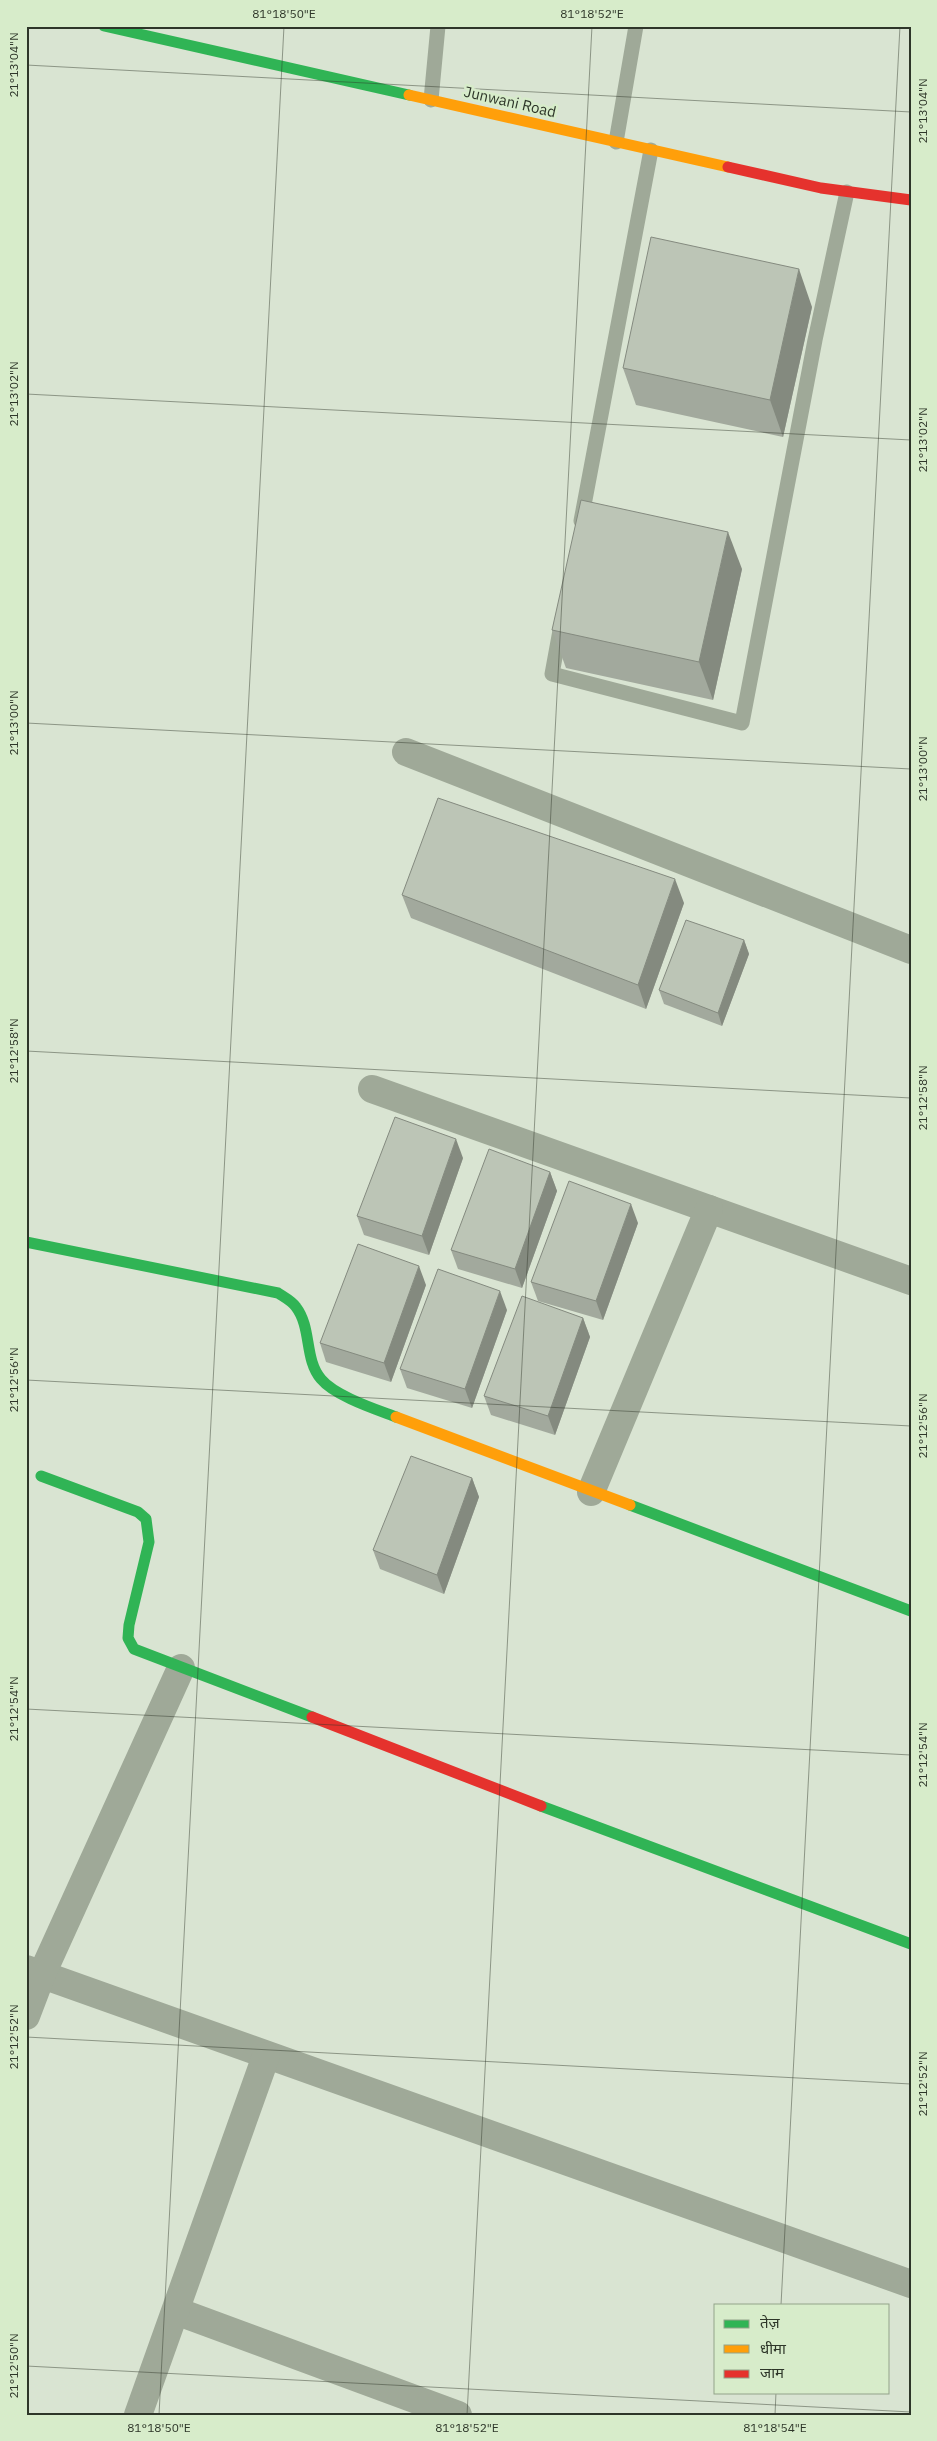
<svg xmlns="http://www.w3.org/2000/svg" width="937" height="2441" font-family="'IBM Plex Sans','Noto Sans Devanagari',sans-serif">
  <style>
    .lines { fill: none; stroke-linecap: round; stroke-linejoin: round }
    .lane { stroke: #9fa998; stroke-width: 15 }
    .street { stroke: #9fa998; stroke-width: 28 }
    .fast { stroke: #30b455; stroke-width: 11 }
    .slow { stroke: #ff9f0a; stroke-width: 11 }
    .jam { stroke: #e5322d; stroke-width: 11 }
    .wall { fill: #a2a99d }
    .shaded-wall { fill: #848a7f }
    .building { fill: #bcc5b6; stroke: #848a7f }
    .ticks { fill: none; stroke: #2e3629; stroke-width: 1; stroke-opacity: 0.45 }
    .labels { text-anchor: middle; stroke-width: 5; stroke-linejoin: round; paint-order: stroke }
    .street-label { font-size: 15px; fill: #2e3629; stroke: #d7ecca }
    .neatline { fill: none; stroke: #2e3629; stroke-width: 2 }
    .ticks-label { font-size: 12px; text-anchor: middle; fill: #2e3629 }
  </style>
  <rect width="100%" height="100%" fill="#d9e4d2"/>
  <g class="lines">
    <g class="lane">
      <path d="M431,100l7,-74"/>
      <path d="M616,142l20,-116"/>
      <path d="M581,521l70,-371"/>
      <path d="M561,625l-9,49 190,49 73,-383 32,-148"/>
    </g>
    <g class="street">
      <path d="M406,752l505,198"/>
      <path d="M372,1089l539,192"/>
      <path d="M591,1492l118,-283"/>
      <path d="M26,1969l885,315"/>
      <path d="M26,2016l16,-42 139,-306"/>
      <path d="M176,2311l282,104"/>
      <path d="M138,2415l128,-359"/>
    </g>
    <g class="fast">
      <path d="M104,26l305,69"/>
      <path d="M26,1242l252,51c6,4 14,8 18,14 16,21 8,52 25,72 14,17 54,30 75,38"/>
      <path d="M41,1476l97,36 8,7 3,23 -20,83 -1,13 6,11 178,68"/>
      <path d="M630,1505l281,106"/>
      <path d="M541,1806l370,138"/>
    </g>
    <g class="slow">
      <path d="M409,95l319,72"/>
      <path d="M396,1417l234,88"/>
    </g>
    <g class="jam">
      <path d="M728,167l93,21 90,12"/>
      <path d="M312,1717l229,89"/>
    </g>
  </g>
  <g class="wall">
    <path d="M812,307l-29,130 -147,-32 -13,-37z"/>
    <path d="M742,569l-29,131 -147,-32 -14,-38z"/>
    <path d="M402,895l282,8 -38,106 -235,-91z"/>
    <path d="M744,940l5,14 -27,72 -58,-22 -5,-14z"/>
    <path d="M463,1158l-34,97 -65,-20 -7,-19z"/>
    <path d="M550,1172l7,19 -35,97 -64,-19 -7,-19z"/>
    <path d="M638,1223l-35,97 -65,-19 -7,-19z"/>
    <path d="M426,1285l-35,97 -65,-20 -6,-19z"/>
    <path d="M507,1310l-35,98 -65,-20 -7,-19z"/>
    <path d="M583,1318l7,19 -35,98 -64,-20 -7,-19z"/>
    <path d="M472,1478l7,19 -35,97 -64,-25 -7,-19z"/>
  </g>
  <g class="shaded-wall">
    <path d="M799,269l13,38 -29,130 -13,-37z"/>
    <path d="M728,532l14,37 -29,131 -14,-38z"/>
    <path d="M675,879l9,24 -38,106 -8,-24z"/>
    <path d="M744,940l5,14 -27,72 -4,-13z"/>
    <path d="M456,1139l7,19 -34,97 -7,-19z"/>
    <path d="M550,1172l7,19 -35,97 -7,-19z"/>
    <path d="M631,1204l7,19 -35,97 -7,-19z"/>
    <path d="M419,1266l7,19 -35,97 -7,-19z"/>
    <path d="M500,1291l7,19 -35,98 -7,-19z"/>
    <path d="M583,1318l7,19 -35,98 -7,-19z"/>
    <path d="M472,1478l7,19 -35,97 -7,-19z"/>
  </g>
  <g class="building">
    <path d="M651,237l148,32 -29,131 -147,-32z"/>
    <path d="M581,500l147,32 -29,130 -147,-32z"/>
    <path d="M438,798l237,81 -37,106 -236,-90z"/>
    <path d="M686,920l58,20 -26,73 -59,-23z"/>
    <path d="M395,1117l61,22 -34,97 -65,-20z"/>
    <path d="M489,1149l61,23 -35,97 -64,-19z"/>
    <path d="M569,1181l62,23 -35,97 -65,-19z"/>
    <path d="M358,1244l61,22 -35,97 -64,-20z"/>
    <path d="M438,1269l62,22 -35,98 -65,-20z"/>
    <path d="M522,1296l61,22 -35,98 -64,-20z"/>
    <path d="M411,1456l61,22 -35,97 -64,-25z"/>
  </g>
  <path class="ticks" d="M26,65l885,47M26,394l885,46M26,723l885,46M26,1051l885,47M26,1380l885,46M26,1709l885,46M26,2037l885,47M781,2305l119,-2279M26,2366l885,46M159,2415l125,-2389M467,2415l125,-2389M775,2415l1,-23"/>
  <g class="labels">
    <g class="street-label">
      <text transform="translate(510 102) rotate(13)" y="5">Junwani Road</text>
    </g>
  </g>
  <rect width="937" height="2441" fill="none" stroke="#d7ecca" stroke-width="55"/>
  <rect x="714" y="2304" width="175" height="90" fill="#d7ecca" stroke="#93a38a"/>
  <rect x="724" y="2320" width="25" height="8" fill="#30b455" stroke="#93a38a"/>
  <text x="760" y="2328" font-size="15" fill="#2e3629">तेज़</text>
  <rect x="724" y="2345" width="25" height="8" fill="#ff9f0a" stroke="#93a38a"/>
  <text x="760" y="2354" font-size="15" fill="#2e3629">धीमा</text>
  <rect x="724" y="2370" width="25" height="8" fill="#e5322d" stroke="#93a38a"/>
  <text x="760" y="2378" font-size="15" fill="#2e3629">जाम</text>
  <rect x="28" y="28" width="882" height="2386" class="neatline"/>
  <g class="ticks-label">
    <text x="284" y="18">81°18'50"E</text>
    <text x="592" y="18">81°18'52"E</text>
    <text transform="translate(14 65) rotate(-90)" y="4">21°13'04"N</text>
    <text transform="translate(923 111) rotate(-90)" y="4">21°13'04"N</text>
    <text transform="translate(14 394) rotate(-90)" y="4">21°13'02"N</text>
    <text transform="translate(923 440) rotate(-90)" y="4">21°13'02"N</text>
    <text transform="translate(14 723) rotate(-90)" y="4">21°13'00"N</text>
    <text transform="translate(923 769) rotate(-90)" y="4">21°13'00"N</text>
    <text transform="translate(14 1051) rotate(-90)" y="4">21°12'58"N</text>
    <text transform="translate(923 1098) rotate(-90)" y="4">21°12'58"N</text>
    <text transform="translate(14 1380) rotate(-90)" y="4">21°12'56"N</text>
    <text transform="translate(923 1426) rotate(-90)" y="4">21°12'56"N</text>
    <text transform="translate(14 1709) rotate(-90)" y="4">21°12'54"N</text>
    <text transform="translate(923 1755) rotate(-90)" y="4">21°12'54"N</text>
    <text transform="translate(14 2037) rotate(-90)" y="4">21°12'52"N</text>
    <text transform="translate(923 2084) rotate(-90)" y="4">21°12'52"N</text>
    <text transform="translate(14 2366) rotate(-90)" y="4">21°12'50"N</text>
    <text x="159" y="2432">81°18'50"E</text>
    <text x="467" y="2432">81°18'52"E</text>
    <text x="775" y="2432">81°18'54"E</text>
  </g>
</svg>
